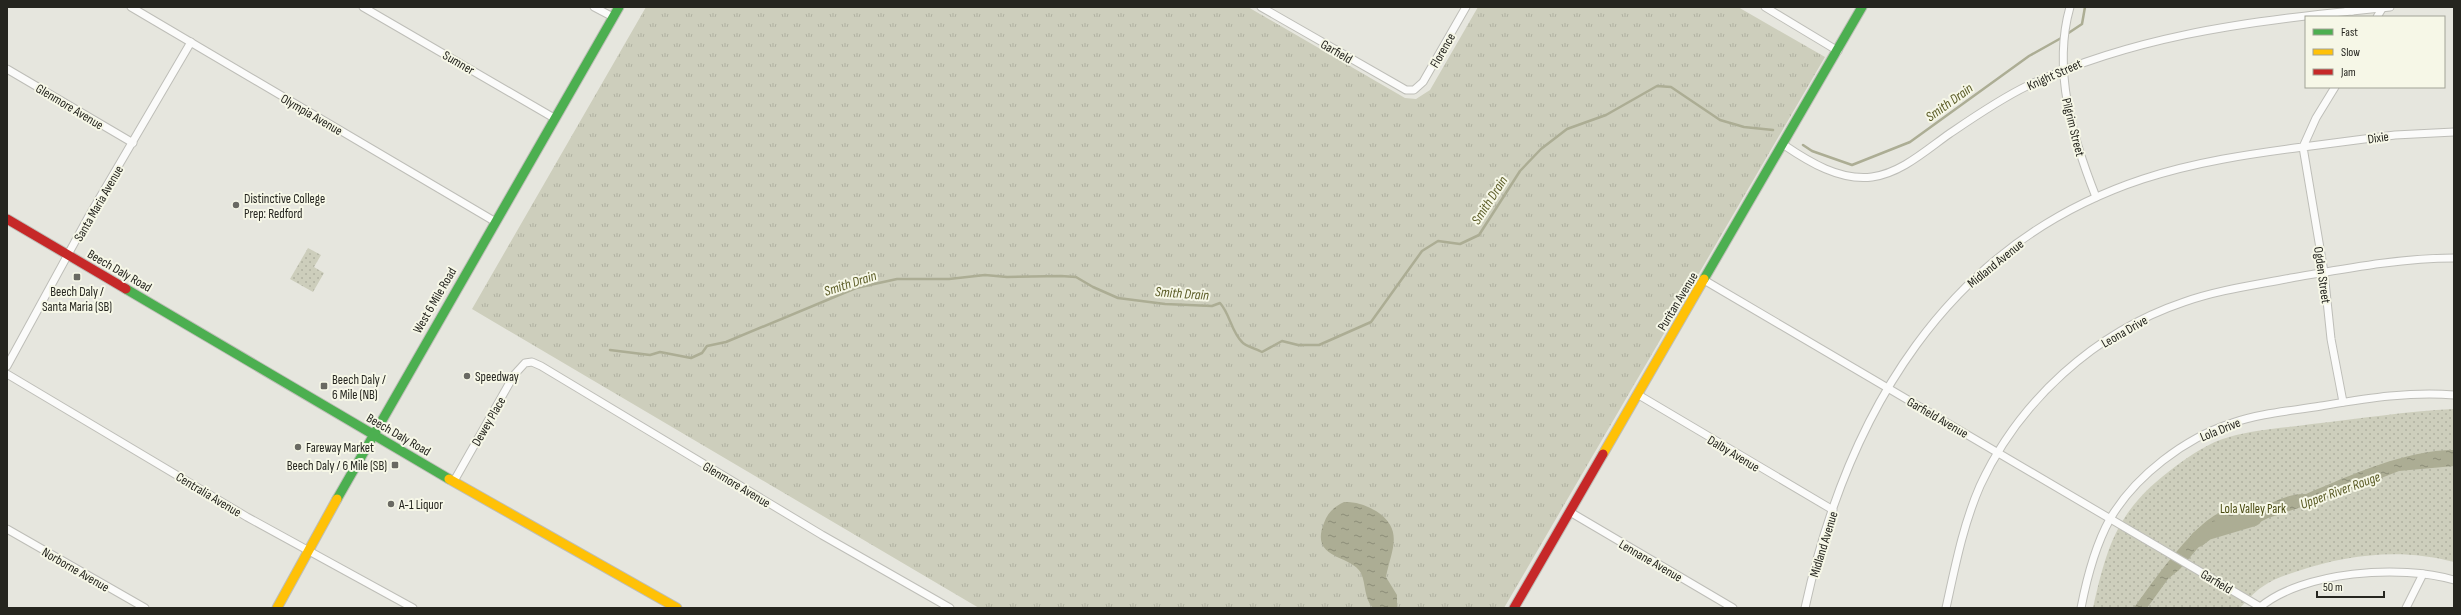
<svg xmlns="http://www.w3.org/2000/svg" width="2461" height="615" font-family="'Sofia Sans Condensed',sans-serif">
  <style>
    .grass { fill: url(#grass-tufts) }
    .park { fill: url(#park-dots) }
    .water { fill: url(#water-ripples) }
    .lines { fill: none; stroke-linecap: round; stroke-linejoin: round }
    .stream { stroke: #acad94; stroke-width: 2.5 }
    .river { stroke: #acad94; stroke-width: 16 }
    .street-casing { stroke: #bebeb8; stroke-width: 9 }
    .fast-casing { stroke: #bebeb8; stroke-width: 11 }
    .slow-casing { stroke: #bebeb8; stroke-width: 11 }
    .jam-casing { stroke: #bebeb8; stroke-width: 11 }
    .street { stroke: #fbfbfa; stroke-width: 7 }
    .fast { stroke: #4caf50; stroke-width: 9 }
    .slow { stroke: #ffc107; stroke-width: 9 }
    .jam { stroke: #c62828; stroke-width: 9 }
    .poi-dot { fill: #696962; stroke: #f6f7e7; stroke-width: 1.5 }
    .labels { text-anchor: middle; stroke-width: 4; stroke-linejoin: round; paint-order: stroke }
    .street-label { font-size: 13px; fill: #25251f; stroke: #f6f7e7 }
    .poi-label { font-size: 13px; fill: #25251f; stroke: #f6f7e7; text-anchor: start }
    .park-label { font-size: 13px; fill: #484910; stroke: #f6f7e7 }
    .water-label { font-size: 14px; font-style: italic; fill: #595a24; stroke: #f6f7e7 }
  </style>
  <defs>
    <pattern id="grass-tufts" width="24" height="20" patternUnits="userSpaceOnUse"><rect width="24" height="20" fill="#cdcebc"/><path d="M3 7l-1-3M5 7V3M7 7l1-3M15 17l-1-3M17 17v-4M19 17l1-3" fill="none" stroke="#b0b1a1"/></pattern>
    <pattern id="park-dots" width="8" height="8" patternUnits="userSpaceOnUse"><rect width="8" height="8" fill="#cdcebc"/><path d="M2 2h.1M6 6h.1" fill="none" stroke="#b0b1a1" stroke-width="1.8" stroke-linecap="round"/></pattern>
    <pattern id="water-ripples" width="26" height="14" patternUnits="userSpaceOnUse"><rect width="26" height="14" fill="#acad94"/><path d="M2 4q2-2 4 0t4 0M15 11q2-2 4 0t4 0" fill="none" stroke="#8c8d78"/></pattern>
  </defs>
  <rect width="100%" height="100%" fill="#e6e6de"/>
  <path class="grass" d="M646,7h602l157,91 11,1 14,-9 48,-83h260l87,50 -321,551h-525l-507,-299z"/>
  <g class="park">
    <path d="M308,248l13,7 -7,12 10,6 -11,19 -23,-13z"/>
    <path d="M2454,409v153c-52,-14 -105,-8 -156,9 -12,4 -25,8 -36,16 -8,5 -15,14 -22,21h-147c15,-67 26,-100 83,-142 15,-11 34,-24 53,-29 27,-8 55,-9 83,-13 48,-5 94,-13 142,-15z"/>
  </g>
  <g class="water">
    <path d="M2454,450v16l-55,5 -61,24 -70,23 -18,9 -7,1 -13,-5 -6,1 -15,11 -29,34 -12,10 -21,29h-13c15,-21 68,-98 94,-97 4,0 8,3 11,5 22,-6 44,-23 67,-22 45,-19 99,-44 148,-44z"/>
    <path d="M1344,502c13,0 21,3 32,9 29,19 15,39 10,66l11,18v13h-24c-9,-9 -7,-24 -12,-35 -10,-19 -52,-13 -37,-50 4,-11 10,-16 20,-21z"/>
  </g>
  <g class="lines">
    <g class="stream">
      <path d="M2067,34l15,-10 3,-17"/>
      <path d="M1803,145l9,6 40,14 58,-23 119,-86 34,-19"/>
      <path d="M610,350l40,5 10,-3 31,6 11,-5 5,-7 19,-4 130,-54 41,-9h52l36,-4 22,2 54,-1 15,1 17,10 25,11 47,6 47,2 8,-3c10,11 11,28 22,39 3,4 15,7 20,10l20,-11 16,4h21l52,-23 51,-71 16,-10 22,3 19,-9 41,-64 21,-22 26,-20 39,-14 51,-29 14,1 49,33 24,7 29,3"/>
    </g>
    <path class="river" d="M2198,539l9,-7 47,-14"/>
    <g class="street-casing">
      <g id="street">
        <path d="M131,7l363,214"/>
        <path d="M363,7l191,111"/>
        <path d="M594,7l19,10"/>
        <path d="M1261,7l145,83h8l9,-8 43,-75"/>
        <path d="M1765,7l73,44"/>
        <path d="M2070,7c-18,63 3,132 26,190"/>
        <path d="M2348,9l4,2 38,-4"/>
        <path d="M2377,17l6,-10"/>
        <path d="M7,69l126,74"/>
        <path d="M1784,145c25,17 56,36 88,32 29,-4 53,-26 77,-43 25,-17 51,-35 78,-48 102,-48 213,-64 325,-75"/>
        <path d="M1704,280l558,328"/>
        <path d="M7,366l82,-150 102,-174"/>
        <path d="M7,374l240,143 166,91"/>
        <path d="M1637,394l196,116"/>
        <path d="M2343,402l-12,-63 -7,-67 -21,-125 92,-12 59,-3"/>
        <path d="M454,481l60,-106 11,-12 7,-1 9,4 281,169 128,73"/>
        <path d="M1570,512l163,96"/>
        <path d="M7,529l138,79"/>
        <path d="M1805,608c42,-193 141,-364 338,-429 52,-17 106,-25 160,-32l13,-29 19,-31"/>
        <path d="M1946,608c9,-41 17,-83 34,-122 39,-85 115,-154 204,-184 34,-12 71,-17 107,-24 53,-9 109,-20 163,-20"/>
        <path d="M2081,608c6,-31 14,-62 29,-89 25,-43 75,-81 122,-96 29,-10 59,-12 89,-17 43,-7 89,-15 133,-11"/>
        <path d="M2259,608c43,-37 142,-44 195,-28"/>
        <path d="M2406,608l17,-34"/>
      </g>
    </g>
    <g class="fast-casing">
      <g id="fast">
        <path d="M1704,279l158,-272"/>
        <path d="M126,289l323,190"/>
        <path d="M337,499l282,-492"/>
      </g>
    </g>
    <g class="slow-casing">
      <g id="slow">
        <path d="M1603,454l101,-175"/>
        <path d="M449,479l228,129"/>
        <path d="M277,608l60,-109"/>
      </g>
    </g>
    <g class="jam-casing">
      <g id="jam">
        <path d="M7,219l119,70"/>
        <path d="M1514,608l89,-154"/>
      </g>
    </g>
    <use href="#street" class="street"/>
    <use href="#fast" class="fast"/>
    <use href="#slow" class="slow"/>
    <use href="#jam" class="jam"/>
  </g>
  <g class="poi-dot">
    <circle cx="236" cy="205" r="4"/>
    <rect x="73" y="273" width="8" height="8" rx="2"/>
    <circle cx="467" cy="376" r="4"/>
    <rect x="320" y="382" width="8" height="8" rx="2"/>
    <circle cx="298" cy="447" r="4"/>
    <rect x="391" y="461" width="8" height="8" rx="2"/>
    <circle cx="391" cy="504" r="4"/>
  </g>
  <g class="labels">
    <g class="street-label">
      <text transform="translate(1442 50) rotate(-60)" y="5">Florence</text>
      <text transform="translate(1337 51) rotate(30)" y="5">Garfield</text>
      <text transform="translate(459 62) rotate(30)" y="5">Sumner</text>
      <text transform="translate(2054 74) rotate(-24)" y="5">Knight Street</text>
      <text transform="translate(70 106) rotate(31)" y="5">Glenmore Avenue</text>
      <text transform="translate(312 114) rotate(30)" y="5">Olympia Avenue</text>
      <text transform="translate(2074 127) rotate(76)" y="5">Pilgrim Street</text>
      <text transform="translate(2378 137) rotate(-8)" y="5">Dixie</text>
      <text transform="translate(98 203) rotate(-60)" y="5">Santa Maria Avenue</text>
      <text transform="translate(1995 263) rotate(-39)" y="5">Midland Avenue</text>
      <text transform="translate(120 270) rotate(30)" y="5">Beech Daly Road</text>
      <text transform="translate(2323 275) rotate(82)" y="5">Ogden Street</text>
      <text transform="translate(434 300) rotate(-60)" y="5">West 6 Mile Road</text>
      <text transform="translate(1677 301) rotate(-59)" y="5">Puritan Avenue</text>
      <text transform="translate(2124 331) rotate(-30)" y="5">Leona Drive</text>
      <text transform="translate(1938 417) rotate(30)" y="5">Garfield Avenue</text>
      <text transform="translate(488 421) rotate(-60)" y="5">Dewey Place</text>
      <text transform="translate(2220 429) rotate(-22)" y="5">Lola Drive</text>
      <text transform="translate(399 434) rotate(30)" y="5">Beech Daly Road</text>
      <text transform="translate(1734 453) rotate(31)" y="5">Dalby Avenue</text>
      <text transform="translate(737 484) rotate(31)" y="5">Glenmore Avenue</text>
      <text transform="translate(209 494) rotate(31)" y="5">Centralia Avenue</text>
      <text transform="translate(1823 544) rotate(-73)" y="5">Midland Avenue</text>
      <text transform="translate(1651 560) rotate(30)" y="5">Lennane Avenue</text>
      <text transform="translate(76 569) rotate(30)" y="5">Norborne Avenue</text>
      <text transform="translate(2217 581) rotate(31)" y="5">Garfield</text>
    </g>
    <g class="poi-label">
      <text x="244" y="203">Distinctive College<tspan x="244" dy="15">Prep: Redford</tspan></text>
      <text x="77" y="296" text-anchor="middle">Beech Daly /<tspan x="77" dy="15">Santa Maria (SB)</tspan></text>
      <text x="475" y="381">Speedway</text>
      <text x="332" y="384">Beech Daly /<tspan x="332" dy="15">6 Mile (NB)</tspan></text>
      <text x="306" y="452">Fareway Market</text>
      <text x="387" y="470" text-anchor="end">Beech Daly / 6 Mile (SB)</text>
      <text x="399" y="509">A-1 Liquor</text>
    </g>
    <g class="park-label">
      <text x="2253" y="513">Lola Valley Park</text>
    </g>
    <g class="water-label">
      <text transform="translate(1949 102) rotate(-36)" y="5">Smith Drain</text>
      <text transform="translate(1489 200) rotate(-57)" y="5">Smith Drain</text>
      <text transform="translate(850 283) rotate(-18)" y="5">Smith Drain</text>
      <text transform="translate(1182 293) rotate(4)" y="5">Smith Drain</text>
      <text transform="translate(2340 490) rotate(-20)" y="5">Upper River Rouge</text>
    </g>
  </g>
  <rect width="2461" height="615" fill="none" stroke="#25251f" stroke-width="16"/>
  <rect x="2305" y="16" width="140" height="72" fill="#f6f7e7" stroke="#a2a397"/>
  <rect x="2313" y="29" width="20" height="6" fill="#4caf50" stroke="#a2a397"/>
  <text x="2341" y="36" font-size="12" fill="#25251f">Fast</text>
  <rect x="2313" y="49" width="20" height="6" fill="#ffc107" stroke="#a2a397"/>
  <text x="2341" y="56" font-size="12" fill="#25251f">Slow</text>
  <rect x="2313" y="69" width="20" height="6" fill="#c62828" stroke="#a2a397"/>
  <text x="2341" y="76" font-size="12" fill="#25251f">Jam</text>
  <path d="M2317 591v6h67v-6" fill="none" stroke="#25251f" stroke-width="2"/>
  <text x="2323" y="591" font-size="12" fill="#25251f" stroke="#f6f7e7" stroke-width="3" paint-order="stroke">50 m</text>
</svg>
